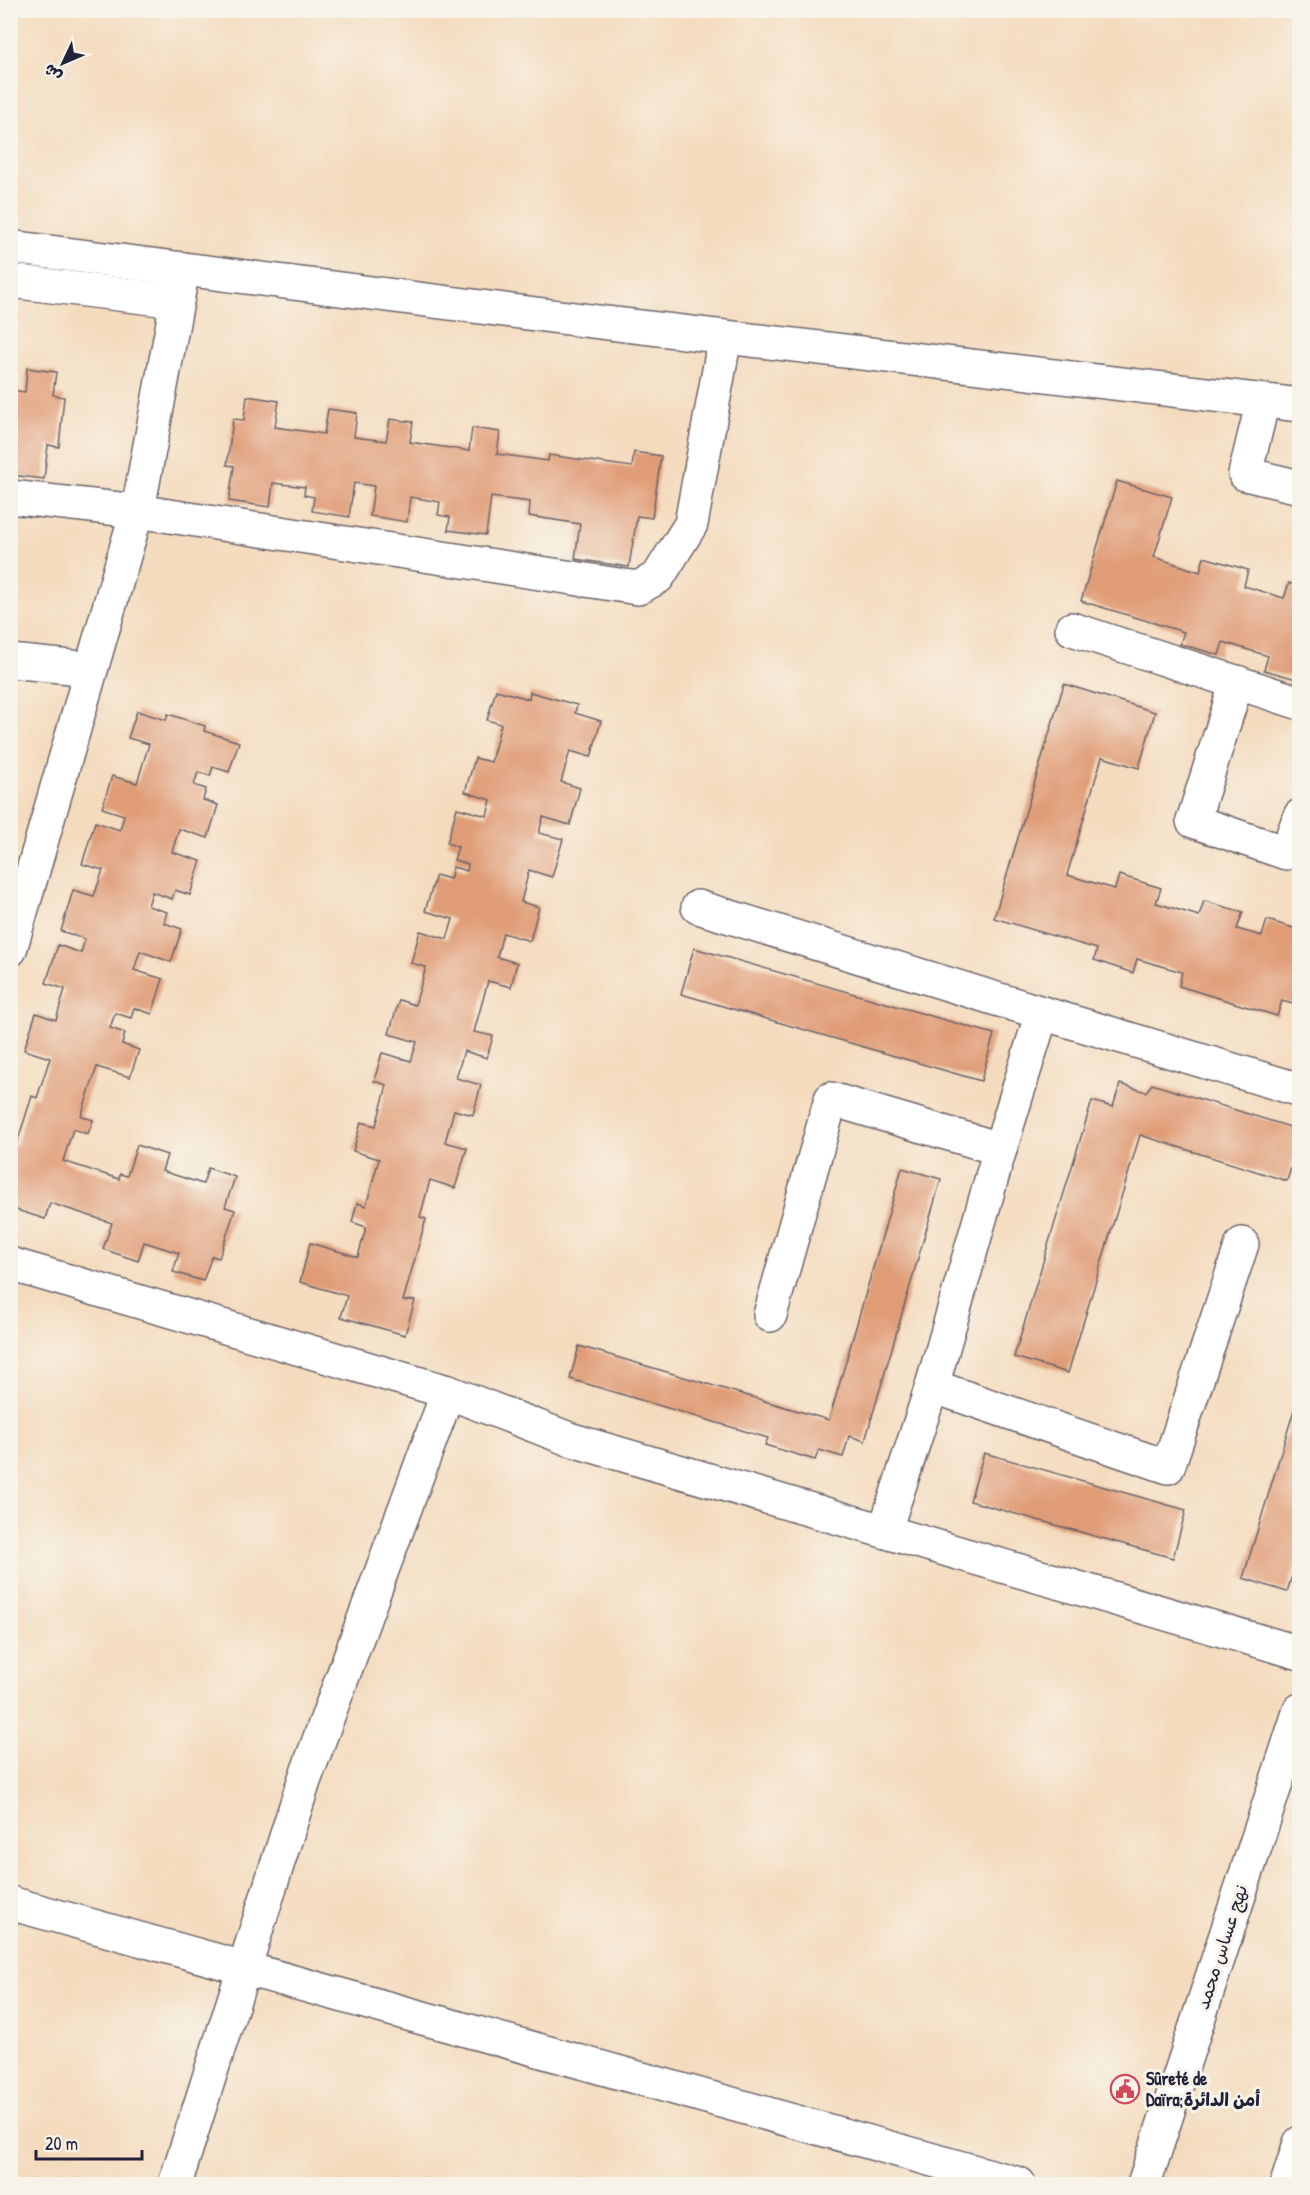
<svg xmlns="http://www.w3.org/2000/svg" width="1310" height="2195" font-family="'Patrick Hand','Playpen Sans Arabic',sans-serif">
  <style>
    .building { fill: #e09c77 }
    .lines { fill: none; stroke-linecap: round; stroke-linejoin: round }
    .street-casing { stroke: #6c6369; stroke-width: 36 }
    .secondary-casing { stroke: #6c6369; stroke-width: 36 }
    .street { stroke: #fff; stroke-width: 33 }
    .secondary { stroke: #fff; stroke-width: 33 }
    .labels { text-anchor: middle; stroke-width: 6; stroke-linejoin: round; paint-order: stroke }
    .street-label { font-size: 18px; fill: #22223b; stroke: #f7f3e8 }
    .poi-label { font-size: 18px; font-weight: bold; fill: #22223b; stroke: #f7f3e8; text-anchor: start }
  </style>
  <rect width="100%" height="100%" fill="#f7f3e8"/>
  <filter id="ink" filterUnits="userSpaceOnUse"><feTurbulence type="fractalNoise" baseFrequency=".0167" numOctaves="2"/><feDisplacementMap in="SourceGraphic" scale="12" xChannelSelector="R" yChannelSelector="G"/><feConvolveMatrix kernelMatrix="1 2 1 2 8 2 1 2 1" color-interpolation-filters="sRGB"/></filter>
  <filter id="wash" filterUnits="userSpaceOnUse"><feTurbulence type="fractalNoise" baseFrequency=".008" numOctaves="4" result="noise"/><feDisplacementMap in="SourceGraphic" scale="24" xChannelSelector="R" yChannelSelector="G"/><feGaussianBlur stdDeviation="1.35" result="paint"/><feColorMatrix in="noise" values="0 0 0 0 0 0 0 0 0 0 0 0 0 0 0 0 0 1.4 0 .05"/><feComposite in="paint" operator="in"/></filter>
  <g filter="url(#wash)">
    <rect width="100%" height="100%" fill="#f4dbbe"/>
    <g id="blocks">
      <g class="building">
        <path d="M27,368l29,4 -3,23 11,2 -5,50 -11,-2 -4,34 -34,-4v-85l15,2z"/>
        <path d="M247,396l32,5 -4,26 49,7 4,-25 29,4 -3,24 32,4 4,-22 23,3 -3,20 59,9 3,-23 28,4 -3,22 51,7 1,-6 83,12 2,-15 27,4 -9,62 -15,-2 -8,51 -54,-8 5,-35 -51,-8 1,-14 -39,-5 -5,38 -38,-5 2,-13 -12,-2 2,-13 -30,-5 -3,25 -37,-6 4,-30 -20,-3 -5,34 -37,-6 2,-14 -10,-2 1,-8 -32,-4 -3,24 -41,-6 5,-35 -7,-1 6,-46 11,1z"/>
        <path d="M1117,481l55,16 -18,60 46,15 4,-15 44,13 -4,16 40,12 5,-15 11,4v93l-36,-10 4,-14 -45,-14 -4,13 -39,-11 4,-12 -103,-31z"/>
        <path d="M1064,684l91,28 -16,56 -37,-11 -35,118 48,14 4,-14 42,13 -5,15 43,13 5,-15 39,11 -6,17 25,7 5,-16 33,10v11l-3,10 3,1v54l-18,-5 -5,15 -98,-30 3,-14 -45,-13 -4,14 -39,-13 3,-11 -103,-31z"/>
        <path d="M496,690l33,9 1,-7 47,13 -2,8 26,8 -10,36 -21,-6 -9,31 19,6 -10,37 -27,-8 -4,16 24,6 -11,38 -23,-7 -8,32 18,5 -9,34 -27,-8 -6,24 20,6 -6,24 -23,-6 -14,51 19,4 -6,22 -23,-7 -8,27 25,7 -8,30 -19,-5 -9,32 22,6 -12,40 -25,-8 -10,37 6,2 -23,82 12,-1 -10,35 -64,-18 6,-21 -47,-14 10,-39 48,14 8,-30 -14,-5 5,-19 9,3 13,-47 -26,-8 8,-29 15,4 11,-41 -13,-4 8,-28 29,8 6,-19 -28,-8 10,-34 16,5 11,-38 -15,-4 9,-32 27,8 6,-20 -28,-8 11,-36 14,4 3,-12 14,4 1,-7 -14,-4 4,-13 -11,-4 10,-35 30,8 4,-16 -26,-8 10,-34 16,4 10,-38 -14,-4z"/>
        <path d="M137,711l29,9 2,-6 37,12 -1,5 35,11 -10,30 -16,-5 -3,9 -12,-4 -4,13 12,4 -3,11 15,5 -10,33 -29,-9 -7,23 29,9 -11,34 -15,-5 -3,9 -20,-7 -4,14 19,6 -3,11 18,6 -11,33 -31,-11 -6,19 29,9 -11,35 -18,-6 -3,10 -16,-5 -5,15 15,5 -3,11 17,6 -9,27 -33,-10 -16,49 12,4 -5,14 -15,-5 -10,32 56,18 1,-5 7,2 10,-31 30,10 -5,16 41,13 5,-16 27,9 -10,30 10,3 -16,48 -7,-2 -9,25 -30,-9 6,-19 -35,-11 -6,19 -35,-12 9,-26 -62,-20 -5,16 -35,-11v-56l3,-7 3,1 16,-50 5,2 13,-40 -26,-8 12,-37 20,7 9,-31 -19,-6 12,-38 23,8 4,-14 -24,-8 12,-41 21,6 9,-26 -21,-6 13,-42 25,8 4,-15 -22,-7 10,-32 25,7 12,-39 -21,-6z"/>
        <path d="M694,948l300,86 -13,47 -300,-87z"/>
        <path d="M1120,1084l26,8 6,-8 148,46v9l-13,42 -147,-46 -72,238 -54,-16 78,-256 21,6z"/>
        <path d="M902,1168l39,11 -76,262 -16,-5 -6,21 -24,-7 -4,10 -50,-15 3,-7 -198,-59 9,-33 250,74z"/>
        <path d="M1300,1390v160l-13,42 -44,-14z"/>
        <path d="M984,1453l202,57 -13,48 -203,-57z"/>
      </g>
    </g>
  </g>
  <g filter="url(#ink)">
    <use href="#blocks" fill-opacity="0" stroke="#6c6369" stroke-width="1.5"/>
    <g class="lines">
      <g class="street-casing">
        <g id="street">
          <path d="M10,281l167,20"/>
          <path d="M1263,401l-18,73 55,13"/>
          <path d="M10,497l127,14 501,77 20,-11 33,-53 34,-187"/>
          <path d="M1072,629l228,74"/>
          <path d="M10,661l81,8"/>
          <path d="M1237,682l-44,139 93,32 14,-37"/>
          <path d="M698,907l344,106 258,77"/>
          <path d="M10,950l129,-446 44,-235"/>
          <path d="M10,1264l438,128 121,47 731,214"/>
          <path d="M770,1315l61,-216 169,50"/>
          <path d="M932,1386l236,81 74,-223"/>
          <path d="M885,1530l47,-144 68,-237 42,-136"/>
          <path d="M10,1903l1009,281"/>
          <path d="M175,2184l129,-403 144,-389"/>
          <path d="M1144,2184l156,-474"/>
          <path d="M1287,2184l13,-41"/>
        </g>
      </g>
      <g class="secondary-casing">
        <path id="secondary" d="M10,247l589,75 701,83"/>
      </g>
      <use href="#street" class="street"/>
      <use href="#secondary" class="secondary"/>
    </g>
  </g>
  <defs>
    <g id="civic-ring" transform="scale(1.5)"><circle r="9.5" fill="#f7f3e8" stroke="#d1495b" stroke-width="1.5"/><path d="M-.6-6.5H3V-4.5H.6V-3L4-1V1h2V6H-6V1h2V-1L-.6-3ZM-1.2 2.5V6h2.4V2.5Z" fill="#d1495b"/></g>
  </defs>
  <g fill-rule="evenodd">
    <use href="#civic-ring" x="1125" y="2089"/>
  </g>
  <g class="labels">
    <g class="street-label">
      <text transform="translate(1222 1947) rotate(-72)" y="6">نهج عساس محمد</text>
    </g>
    <g class="poi-label">
      <text x="1146" y="2085">Sûreté de<tspan x="1146" dy="21">Daïra;أمن الدائرة</tspan></text>
    </g>
  </g>
  <rect width="1310" height="2195" fill="none" stroke="#f7f3e8" stroke-width="36"/>
  <g transform="translate(63 63) rotate(226)" stroke="#f7f3e8" stroke-width="4.5" paint-order="stroke">
  <path d="M0-4.5L10 22L0 15L-10 22Z" fill="#22223b"/>
  <text y="-9" font-size="16" font-weight="bold" text-anchor="middle" fill="#22223b">ش</text>
  </g>
  <path d="M36 2150v9h106v-9" fill="none" stroke="#22223b" stroke-width="3"/>
  <text x="45" y="2150" font-size="18" fill="#22223b" stroke="#f7f3e8" stroke-width="4.5" paint-order="stroke">20 m</text>
</svg>
